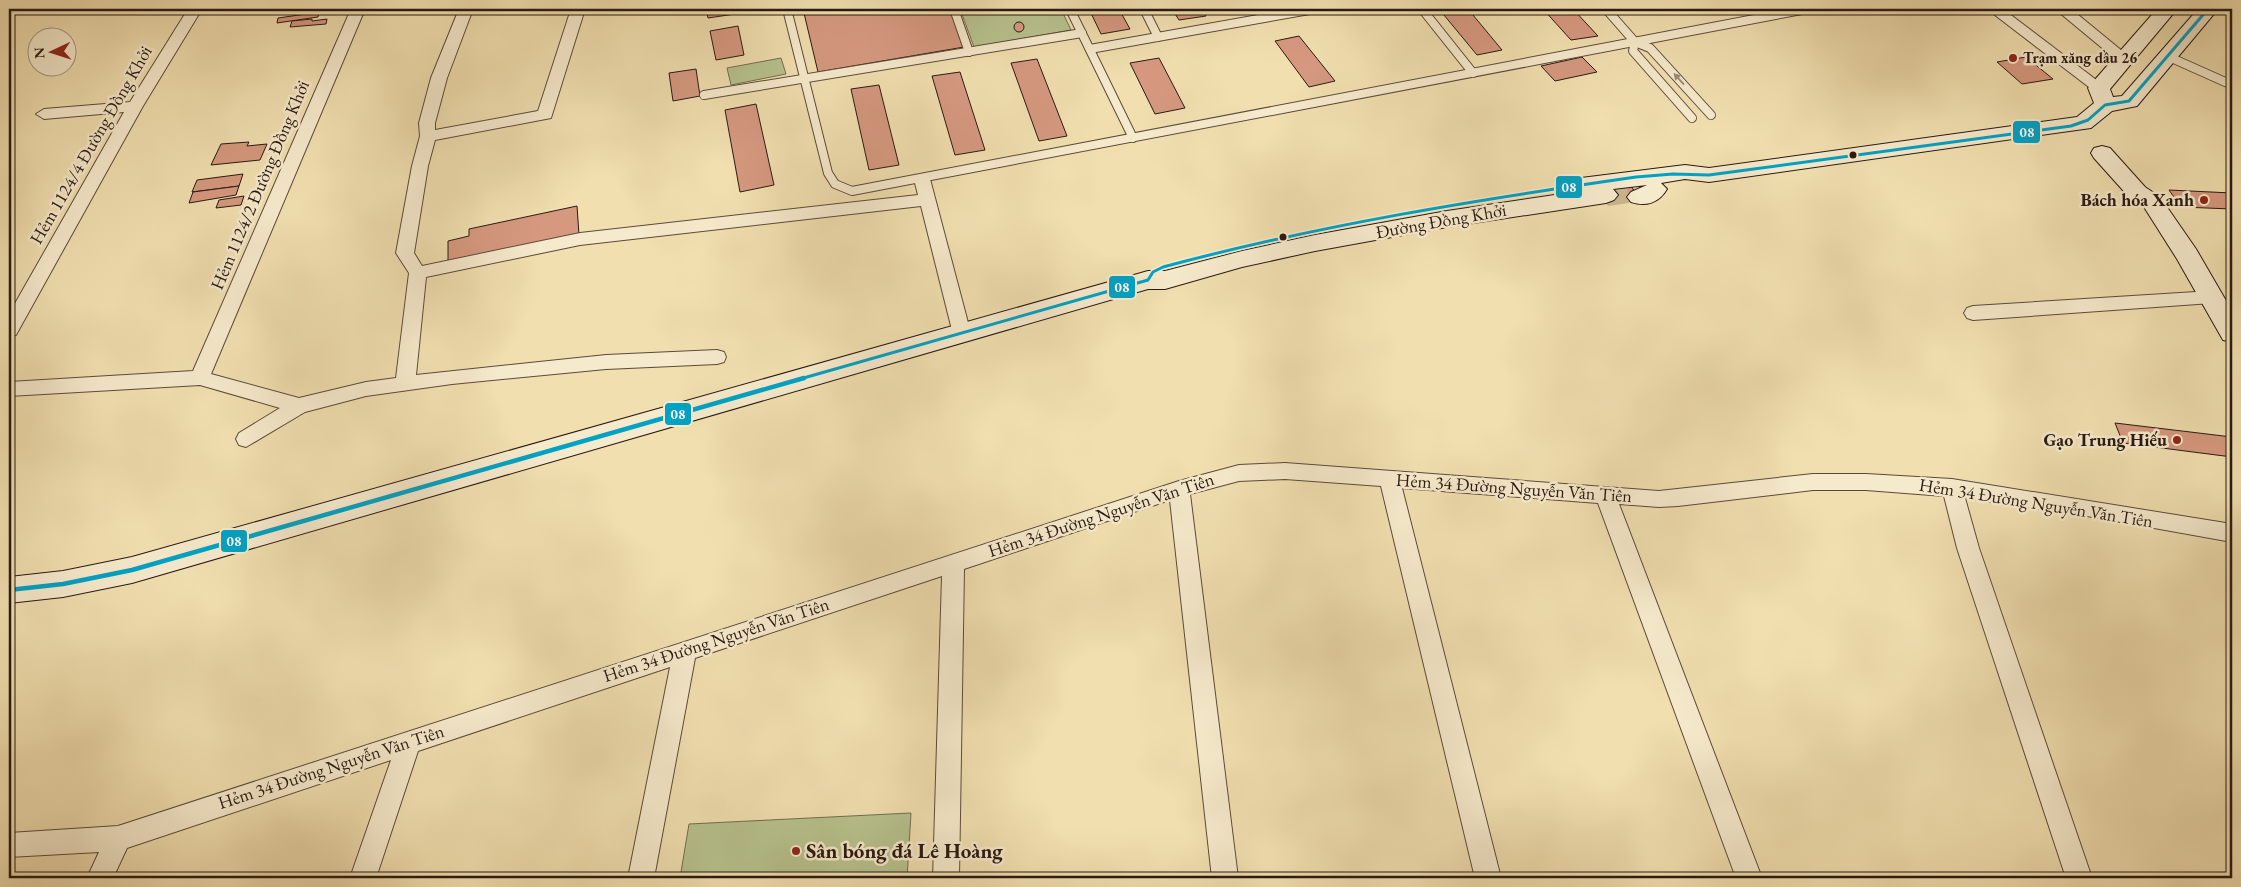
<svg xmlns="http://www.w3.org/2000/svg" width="2241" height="887" font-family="'EB Garamond',serif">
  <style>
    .green { fill: #b7c28d; stroke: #706e50 }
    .building { fill: #d69980; stroke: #291912 }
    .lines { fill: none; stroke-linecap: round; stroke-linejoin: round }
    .secondary-tunnel { stroke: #c9b790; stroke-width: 22; stroke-dasharray: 22 11; stroke-linecap: butt }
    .lane-casing { stroke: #5b4a3a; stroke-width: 10 }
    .street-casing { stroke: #5b4a3a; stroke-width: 2 }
    .secondary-casing { stroke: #291912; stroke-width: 2 }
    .lane { stroke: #f6eacc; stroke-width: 8 }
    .street { fill: #f6eacc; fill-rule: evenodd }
    .secondary { fill: #f6eacc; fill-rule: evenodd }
    .bus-1-far1-casing { stroke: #f6eacc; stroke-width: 6 }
    .bus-1-casing { stroke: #f6eacc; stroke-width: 8 }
    .bus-1-far1 { stroke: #02a2c5; stroke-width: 3 }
    .bus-1 { stroke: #02a2c5; stroke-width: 4.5 }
    .oneway { fill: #9a8c78 }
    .poi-dot { fill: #8f2418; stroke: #f6eacc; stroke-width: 2 }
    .bus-dot { fill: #291912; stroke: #f6eacc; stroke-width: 2 }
    .labels { text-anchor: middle; stroke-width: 5; stroke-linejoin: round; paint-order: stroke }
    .far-poi-label { font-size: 15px; font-weight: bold; fill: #291912; stroke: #f6eacc; text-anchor: start }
    .street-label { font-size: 18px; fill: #291912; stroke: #f6eacc }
    .poi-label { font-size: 18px; font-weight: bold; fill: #291912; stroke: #f6eacc; text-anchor: end }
    .near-poi-label { font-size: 21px; font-weight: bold; fill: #291912; stroke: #f6eacc; text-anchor: start }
    .line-badge { stroke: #f6eacc; stroke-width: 2 }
    .badge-label { font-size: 14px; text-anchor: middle; font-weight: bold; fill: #fff }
  </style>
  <rect width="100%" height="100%" fill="#f1dfb0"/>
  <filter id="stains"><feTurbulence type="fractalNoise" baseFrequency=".004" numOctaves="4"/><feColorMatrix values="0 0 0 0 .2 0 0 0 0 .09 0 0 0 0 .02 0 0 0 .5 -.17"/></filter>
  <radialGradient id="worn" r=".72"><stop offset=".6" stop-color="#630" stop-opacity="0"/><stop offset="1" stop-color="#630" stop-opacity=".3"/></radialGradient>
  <g class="green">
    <path d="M960,9h101l10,21 -97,17z"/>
    <path d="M781,58l5,16 -55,11 -4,-17z"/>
    <path d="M911,813l-4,65h-227l9,-54z"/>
  </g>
  <g class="building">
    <path d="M706,9h28l1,5 -27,4z"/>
    <path d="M803,9h147l14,38 -146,25z"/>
    <path d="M1089,9h30l11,20 -29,5z"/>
    <path d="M1172,9h30l4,7 -27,4z"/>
    <path d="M1439,9h29l34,41 -25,5z"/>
    <path d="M1543,9h30l25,27 -27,4z"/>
    <path d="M320,12l-2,5 -41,6 1,-5z"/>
    <path d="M312,19v2l15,-2 -1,5 -36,3 2,-6z"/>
    <circle cx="1019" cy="27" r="5"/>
    <path d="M738,26l6,29 -28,5 -6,-29z"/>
    <path d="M1299,36l36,45 -26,6 -34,-46z"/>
    <path d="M1582,57l15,15 -42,9 -14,-15z"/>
    <path d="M2026,57l27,22 -31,5 -25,-22z"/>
    <path d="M1159,58l26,50 -30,6 -25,-51z"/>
    <path d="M1037,59l30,77 -28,5 -28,-78z"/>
    <path d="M696,69l4,27 -27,5 -4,-28z"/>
    <path d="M960,72l25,78 -30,5 -23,-79z"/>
    <path d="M879,85l20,80 -30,5 -18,-81z"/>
    <path d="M756,104l18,81 -34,7 -15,-82z"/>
    <path d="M249,142l-2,4 20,-2 -7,16 -49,5 10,-21z"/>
    <path d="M243,174l-4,12 -47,6 5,-12z"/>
    <path d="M1626,178l14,22 -28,3 -14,-22z"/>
    <path d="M239,186l-3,9 -47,8 4,-11z"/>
    <path d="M2169,190l63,3v16l-51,-2z"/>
    <path d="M244,196l-3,9 -25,3 3,-8z"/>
    <path d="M577,206l2,29 -131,28v-22l21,-5v-7z"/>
    <path d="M2115,423l117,14v20l-109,-14z"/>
  </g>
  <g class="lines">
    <path class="secondary-tunnel" d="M1606,195l29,-4"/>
    <g class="lane-casing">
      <g id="lane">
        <path d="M787,9l41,164 7,11 17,7 955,-182"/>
        <path d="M954,9l15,43"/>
        <path d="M1070,9l63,129"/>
        <path d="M1144,9l14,28"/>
        <path d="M1422,9l51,64"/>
        <path d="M1606,9l29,33 15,6 61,67"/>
        <path d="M1635,42l-2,9 59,67"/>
        <path d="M1090,49l225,-40"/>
        <path d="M2167,56l65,29"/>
        <path d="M704,95l378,-62"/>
      </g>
    </g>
    <g class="street-casing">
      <g id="street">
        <path d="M188,9h14l-59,97 -127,229 -7,2v-23l115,-202 -80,7 -8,-5 8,-5 86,-7z"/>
        <path d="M351,9h14l-154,365 88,24 67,-16 30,-4 13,-105 -13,-20 16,-87 8,-30 -1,-13 12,-45 28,-69h14l-26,69 -12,45v7l103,-19 33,-102h14l-34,109 -116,22 -7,26 -14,87 8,13 158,-33 338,-38 -4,-16 2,-4h12l2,4 41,155 -2,5 -7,2 -7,-2 -2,-5 -32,-128 -341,39 -154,32 -10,98 190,-20 111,-5 7,2 2,5 -2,5 -7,2 -111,5 -154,15 -86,12 -61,16 -59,35 -7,-2 -3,-6 3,-6 41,-25 -80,-23 -191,11v-14l184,-11z"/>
        <path d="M1987,9h16l104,79 -3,3h-10z"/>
        <path d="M2055,9h16l61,50 -3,3h-10z"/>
        <path d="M2212,291l6,1 3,5 -3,5 -6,1 -239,17 -6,-2 -3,-5 3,-5 6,-2z"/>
        <path d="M1285,463l374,28 154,-17h53l86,5 280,45v18l-156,-28 -111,-16 14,50 113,330h-26l-109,-330 -13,-52 -78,-6h-53l-135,16 -19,1 -40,-3 143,374h-26l-138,-375 -196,-15 99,390h-26l-94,-392 -96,-7 -46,2 -49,13 48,384h-26l-42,-378 -206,69 -5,309h-26l9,-302 -247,82 -41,220h-26l42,-211 -252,84 -42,127h-26l41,-118 -264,88 -14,30h-26l12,-26 -90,5v-24l109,-7 1061,-345 60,-16z"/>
      </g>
    </g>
    <g class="secondary-casing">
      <g id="secondary">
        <path d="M2157,9h20l-67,80 3,8 9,-1 76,-87h20l-81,97 -25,5 -21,17 -382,54 -24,-3 -24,4 6,6c-8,14 -21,18 -36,13l-4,-5 4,-5 16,-7 -34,4 5,6 -4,5 -8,3 -159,24 -132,24 -73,16 -77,22h-17l-1016,294 -69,14 -54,6v-26l54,-6 69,-14 1016,-286h17l77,-20 73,-16 132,-24 128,-19 -5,-6 3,-5 8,-3 104,-13 24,3 368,-51 17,-14 -6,-15 4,-5z"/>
        <path d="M2102,146l8,2 35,39 15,10 36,52 36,62v31l-9,-2 -46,-81 -33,-52 -15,-10 -35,-39 -3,-5 3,-5z"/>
      </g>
    </g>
    <use href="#lane" class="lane"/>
    <use href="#street" class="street"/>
    <use href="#secondary" class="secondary"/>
    <g class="bus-1-far1-casing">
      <path id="bus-1-far1" d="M800,379l348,-99 5,-8 10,-5c156,-42 313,-67 473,-90l37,-3 36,1 362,-49 17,-6 17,-15 24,-4 79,-92"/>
    </g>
    <g class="bus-1-casing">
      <path id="bus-1" d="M9,590l54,-6 69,-14 672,-192"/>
    </g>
    <use href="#bus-1-far1" class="bus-1-far1"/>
    <use href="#bus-1" class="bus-1"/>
  </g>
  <defs><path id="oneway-solid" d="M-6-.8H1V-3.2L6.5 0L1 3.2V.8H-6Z" transform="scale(1.25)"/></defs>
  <use class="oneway" href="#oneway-solid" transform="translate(1679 79) rotate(-132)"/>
  <g class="poi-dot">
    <circle cx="2013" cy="58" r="5"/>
    <circle cx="2204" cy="200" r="5"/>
    <circle cx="2177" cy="440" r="5"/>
    <circle cx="796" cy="851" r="5"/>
  </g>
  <g class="bus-dot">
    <circle cx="1853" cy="155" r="4.5"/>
    <circle cx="1283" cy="237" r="4.5"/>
  </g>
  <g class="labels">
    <g class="far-poi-label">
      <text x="2023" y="63">Trạm xăng dầu 26</text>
    </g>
    <g class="street-label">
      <text transform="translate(91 145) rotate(-60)" y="6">Hẻm 1124/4 Đường Đồng Khởi</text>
      <text transform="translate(260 185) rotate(-67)" y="6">Hẻm 1124/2 Đường Đồng Khởi</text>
      <text transform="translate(1441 221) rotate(-10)" y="6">Đường Đồng Khởi</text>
      <text transform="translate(1514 488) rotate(4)" y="6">Hẻm 34 Đường Nguyễn Văn Tiên</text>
      <text transform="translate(2036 503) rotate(9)" y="6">Hẻm 34 Đường Nguyễn Văn Tiên</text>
      <text transform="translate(1101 515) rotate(-18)" y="6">Hẻm 34 Đường Nguyễn Văn Tiên</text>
      <text transform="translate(716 640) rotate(-18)" y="6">Hẻm 34 Đường Nguyễn Văn Tiên</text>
      <text transform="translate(331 767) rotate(-18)" y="6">Hẻm 34 Đường Nguyễn Văn Tiên</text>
    </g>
    <g class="poi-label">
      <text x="2194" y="206">Bách hóa Xanh</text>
      <text x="2167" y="446">Gạo Trung Hiếu</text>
    </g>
    <g class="near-poi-label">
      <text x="806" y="858">Sân bóng đá Lê Hoàng</text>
    </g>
  </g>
  <g class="line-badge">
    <rect x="2012" y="120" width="29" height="24" rx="5" fill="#02a2c5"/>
    <rect x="1555" y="175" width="28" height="24" rx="5" fill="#02a2c5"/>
    <rect x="1108" y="275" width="28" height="24" rx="5" fill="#02a2c5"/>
    <rect x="664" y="402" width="28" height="24" rx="5" fill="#02a2c5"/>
    <rect x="220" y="529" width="28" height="24" rx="5" fill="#02a2c5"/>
  </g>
  <g class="badge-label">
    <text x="2027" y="137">08</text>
    <text x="1569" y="192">08</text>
    <text x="1122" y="292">08</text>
    <text x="678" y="419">08</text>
    <text x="234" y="546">08</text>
  </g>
  <rect width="2241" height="887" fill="none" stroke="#f1dfb0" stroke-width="30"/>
  <rect x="10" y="10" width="2221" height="867" fill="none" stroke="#291912" stroke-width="2.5"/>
  <rect x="15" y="15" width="2211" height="857" fill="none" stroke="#291912"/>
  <g transform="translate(52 52) rotate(266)"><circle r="24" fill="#f6eacc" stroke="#a49682"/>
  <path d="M0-4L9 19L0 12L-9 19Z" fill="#8f2418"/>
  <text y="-8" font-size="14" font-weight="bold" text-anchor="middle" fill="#291912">N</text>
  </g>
  <rect width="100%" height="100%" filter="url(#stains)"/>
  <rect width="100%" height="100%" fill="url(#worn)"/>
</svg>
